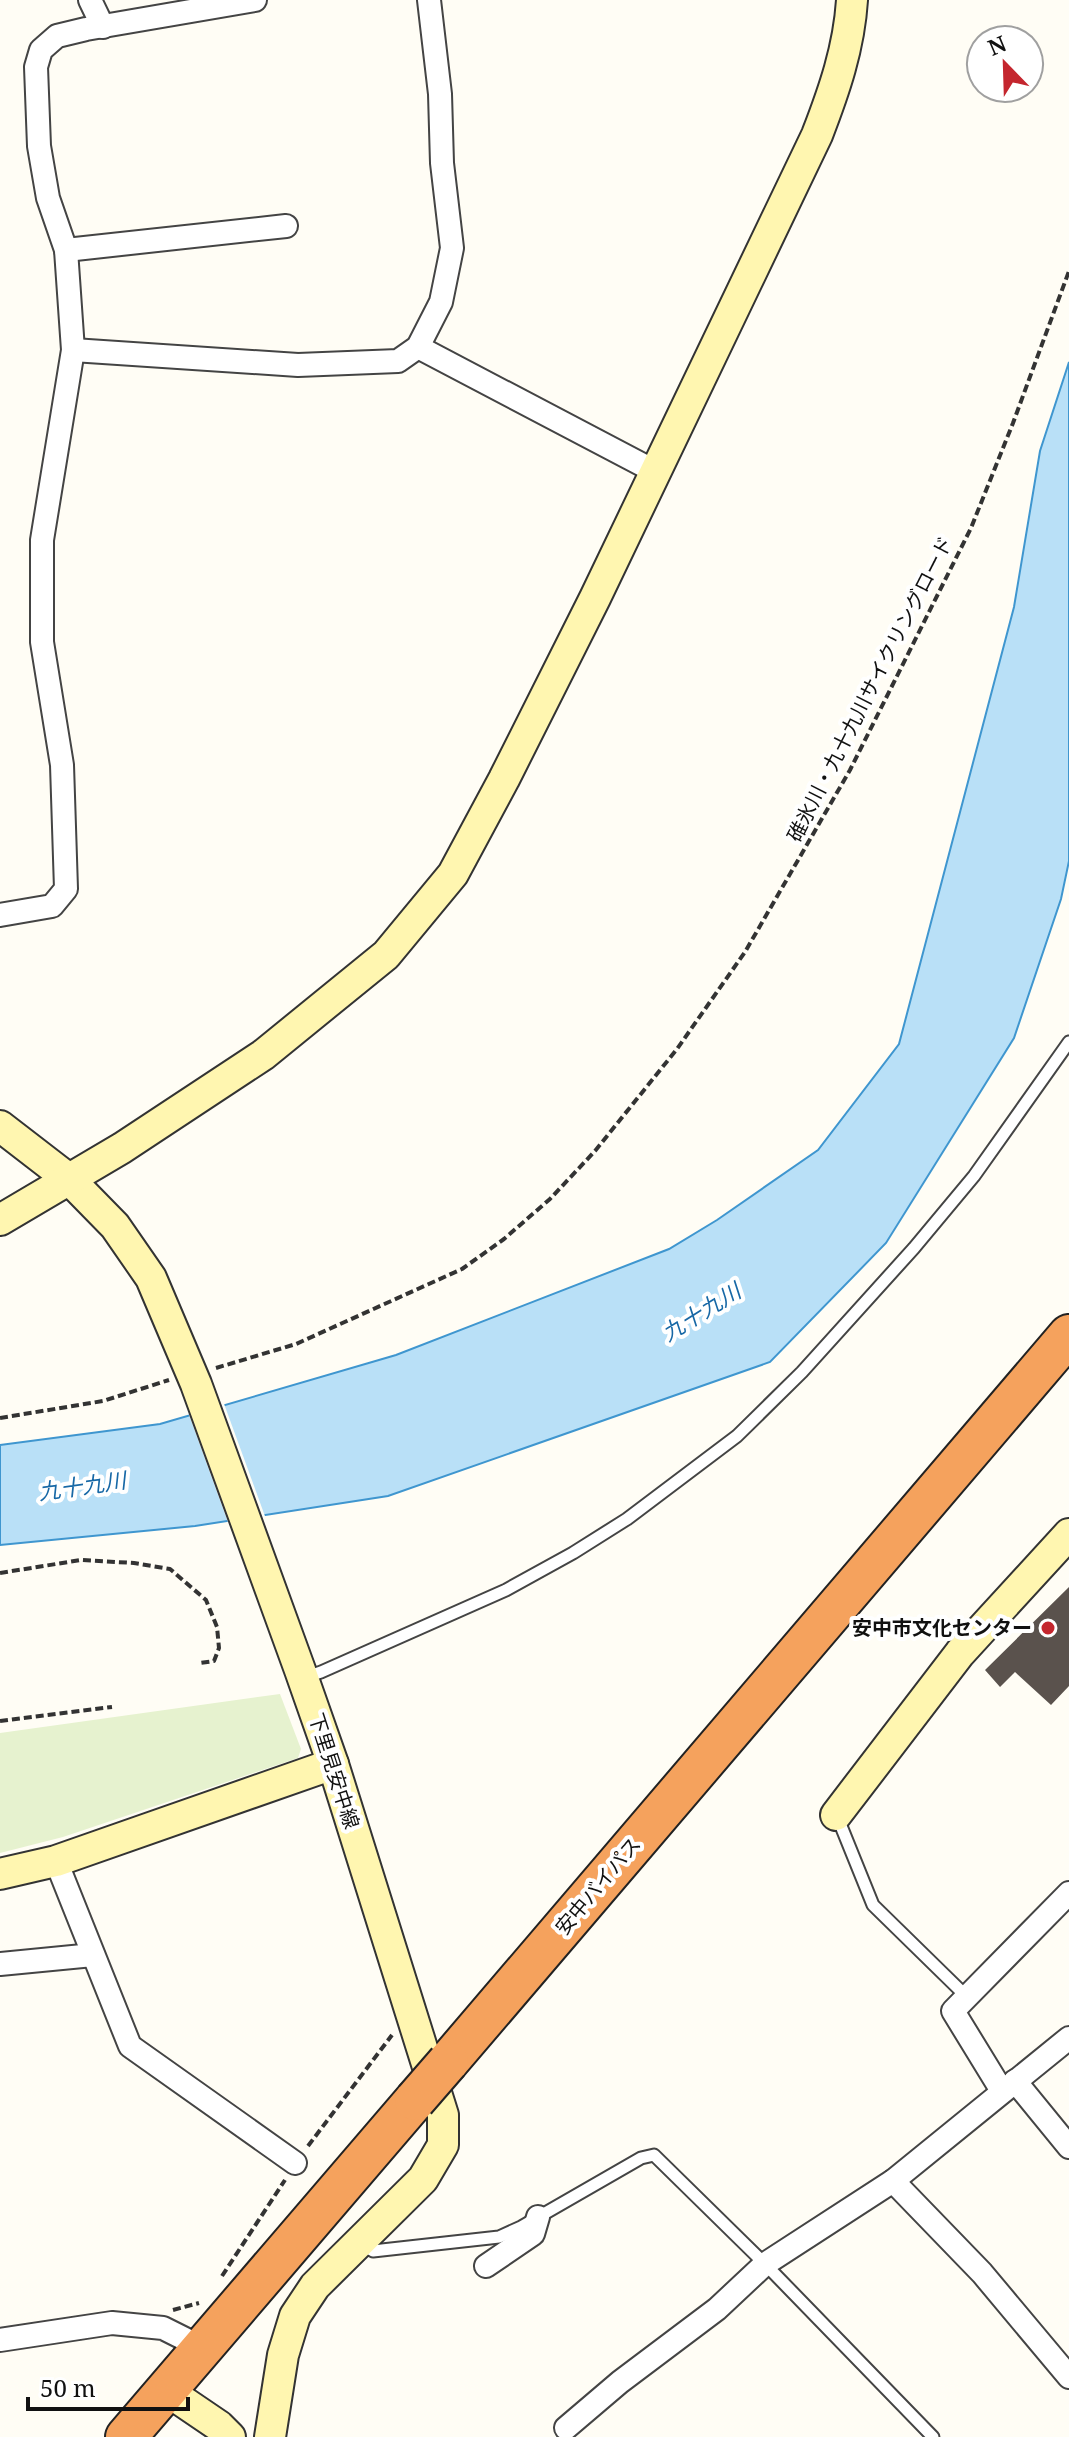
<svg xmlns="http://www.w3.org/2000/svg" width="1069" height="2437" font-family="'Noto Serif','Noto Sans JP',serif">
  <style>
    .pitch { fill: #e6f2cf }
    .water { fill: #b9e0f7; stroke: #3f96cf; stroke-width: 2 }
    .pier { fill: #fffdf5 }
    .building { fill: #5a524d }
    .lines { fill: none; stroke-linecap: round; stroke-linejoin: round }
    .lane-casing { stroke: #444; stroke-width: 15 }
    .street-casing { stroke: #444; stroke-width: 26 }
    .secondary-casing { stroke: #333; stroke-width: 34 }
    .highway-casing { stroke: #222; stroke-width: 44 }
    .path { stroke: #333; stroke-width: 4; stroke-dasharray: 8 4; stroke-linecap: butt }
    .lane { stroke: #fff; stroke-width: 11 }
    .street { stroke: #fff; stroke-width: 22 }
    .secondary { stroke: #fff6b0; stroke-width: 30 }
    .highway { stroke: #f5a25d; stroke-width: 40 }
    .highway-bridge-casing { stroke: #222; stroke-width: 44; stroke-linecap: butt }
    .highway-bridge { stroke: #f5a25d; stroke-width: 40 }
    .poi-dot { fill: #c4262e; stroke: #fff; stroke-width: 3 }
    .labels { text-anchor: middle; stroke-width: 8; stroke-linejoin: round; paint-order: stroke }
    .street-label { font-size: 20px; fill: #111; stroke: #fff }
    .poi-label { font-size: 20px; font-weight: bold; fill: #111; stroke: #fff; text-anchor: end }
    .water-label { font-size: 22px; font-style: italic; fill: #1768a6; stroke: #fff }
  </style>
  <rect width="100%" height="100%" fill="#fffdf5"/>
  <path class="pitch" d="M280,1694l21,55 -3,9 -235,79 -63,16v-120z"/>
  <path class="water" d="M1069,362v499l-8,38 -47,139 -128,205 -116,119 -382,134 -193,30 -195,19v-100l160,-21 236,-69 273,-106 48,-29 101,-70 81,-106 115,-437 26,-156z"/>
  <path class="pier" d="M223,1401l43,118 -37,6 -41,-113z"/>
  <path class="building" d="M1069,1587v99l-18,19 -36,-33 -15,15 -15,-17z"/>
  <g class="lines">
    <g class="lane-casing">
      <g id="lane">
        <path d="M303,1678l18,-6 185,-82 67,-37 54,-34 110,-83 65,-64 112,-124 60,-72 95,-134"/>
        <path d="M837,1816l36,89 94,92"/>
        <path d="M359,2243l14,8 126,-14 22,-10 120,-69 13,-3 111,109 168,173"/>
      </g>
    </g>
    <g class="street-casing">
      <g id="street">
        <path d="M90,0l13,27"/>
        <path d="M66,250l220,-24"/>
        <path d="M418,347l238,125"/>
        <path d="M73,350l225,15 100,-4 20,-14 23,-45 11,-54 -10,-85 -2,-69 -11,-94"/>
        <path d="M0,915l52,-9 14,-17 -4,-124 -20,-123v-102l31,-190 -7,-100 -18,-52 -9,-52 -3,-79 5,-17 16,-14 29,-7 169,-29"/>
        <path d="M56,1861l74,185 165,117"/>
        <path d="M0,1964l93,-9"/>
        <path d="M1015,2081l54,66"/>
        <path d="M1002,2091l-49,-80 116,-118"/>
        <path d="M893,2181l89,92 87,104"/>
        <path d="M486,2266l47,-32 5,-17"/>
        <path d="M0,2340l112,-17 51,5 40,20"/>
        <path d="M566,2428l54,-46 97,-73 48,-45 128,-83 176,-143"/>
      </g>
    </g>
    <g class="secondary-casing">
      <g id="secondary">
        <path d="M0,1126l70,54 45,46 36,52 45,106 104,286 33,94 110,351v30l-20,34 -108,107 -20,30 -12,39 -13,82"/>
        <path d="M0,1220l122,-72 141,-93 123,-100 67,-81 51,-95 91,-181 222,-463c17,-44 32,-87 35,-135"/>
        <path d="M836,1815l124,-162 109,-119"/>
        <path d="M0,1874l56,-13 277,-97"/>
        <path d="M166,2390l53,36 11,11"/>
      </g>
    </g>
    <g class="highway-casing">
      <g id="highway">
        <path d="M448,2062l621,-727"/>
        <path d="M126,2437l289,-337"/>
      </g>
    </g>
    <g class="path">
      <path d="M216,1368l80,-24 166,-75 42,-30 46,-40 45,-48 82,-102 68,-97 105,-182 121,-242 42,-105 56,-152"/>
      <path d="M0,1418l103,-17 66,-21"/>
      <path d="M0,1573l81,-13 53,3 36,6 36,31 11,27 2,21 -5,13 -14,2"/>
      <path d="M0,1721l112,-14"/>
      <path d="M308,2146l84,-111"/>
      <path d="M222,2276l63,-96"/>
      <path d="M173,2310l26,-7"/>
    </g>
    <use href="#lane" class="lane"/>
    <use href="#street" class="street"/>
    <use href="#secondary" class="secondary"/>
    <use href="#highway" class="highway"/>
    <g class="highway-bridge-casing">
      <path id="highway-bridge" d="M415,2100l33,-38"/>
    </g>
    <use href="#highway-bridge" class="highway-bridge"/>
  </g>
  <circle class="poi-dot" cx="1048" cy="1628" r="8"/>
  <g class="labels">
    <g class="street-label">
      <text transform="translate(870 689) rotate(-63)" y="7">碓氷川・九十九川サイクリングロード</text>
      <text transform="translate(334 1771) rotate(72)" y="7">下里見安中線</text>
      <text transform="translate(598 1886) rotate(-50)" y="7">安中バイパス</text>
    </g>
    <g class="poi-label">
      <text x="1032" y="1635">安中市文化センター</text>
    </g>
    <g class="water-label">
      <text transform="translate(701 1312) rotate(-32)" y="8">九十九川</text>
      <text transform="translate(82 1486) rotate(-8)" y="8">九十九川</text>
    </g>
  </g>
  <g transform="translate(1005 64) rotate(337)"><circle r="38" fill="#ffffff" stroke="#a0a0a0" stroke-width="2"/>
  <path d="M0-6L14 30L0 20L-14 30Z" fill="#c4262e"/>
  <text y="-12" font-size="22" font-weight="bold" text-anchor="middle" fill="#111111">N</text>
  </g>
  <path d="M28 2397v12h160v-12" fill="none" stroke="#111111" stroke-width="4"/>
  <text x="40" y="2397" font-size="24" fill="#111111" stroke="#ffffff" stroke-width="6" paint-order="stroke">50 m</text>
</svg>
